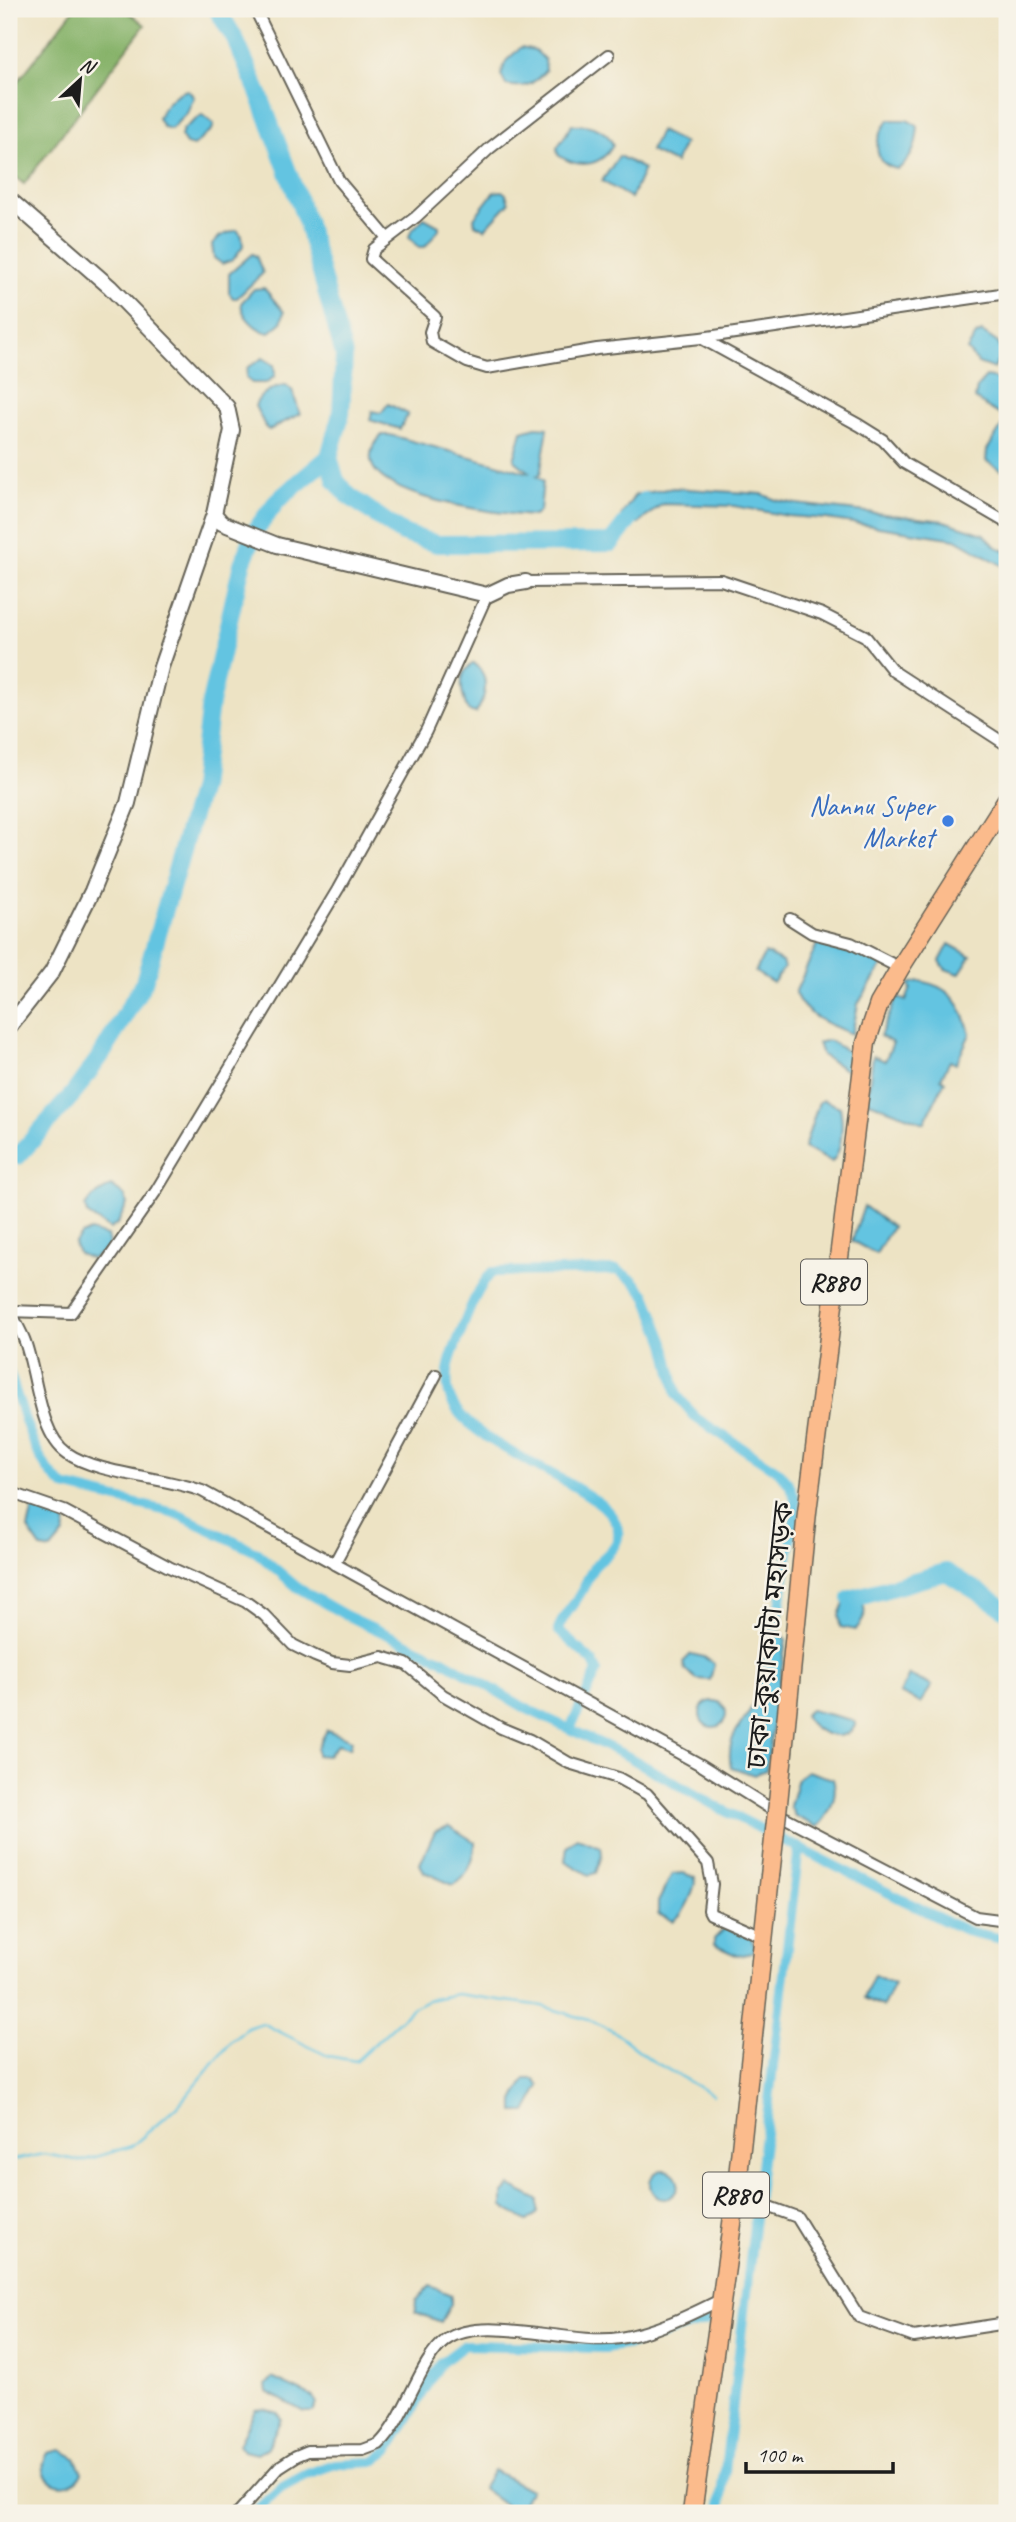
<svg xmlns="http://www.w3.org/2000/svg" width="1016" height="2522" font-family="Caveat,'Noto Sans Bengali',sans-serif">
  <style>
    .forest { fill: #86b269; stroke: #516742; stroke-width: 2 }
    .water { fill: #63c4e1; stroke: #40707e; stroke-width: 2 }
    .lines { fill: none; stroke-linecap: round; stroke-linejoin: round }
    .stream { stroke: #63c4e1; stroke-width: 2.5 }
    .canal { stroke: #63c4e1; stroke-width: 10 }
    .river { stroke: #63c4e1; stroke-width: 18 }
    .minor-casing { stroke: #656257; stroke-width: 14 }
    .tertiary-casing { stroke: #656257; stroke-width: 18 }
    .primary-casing { stroke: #656257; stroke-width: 21 }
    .minor { stroke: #fff; stroke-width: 10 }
    .tertiary { stroke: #fff; stroke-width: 14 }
    .primary { stroke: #fbbb8c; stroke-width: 18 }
    .primary-bridge-casing { stroke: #656257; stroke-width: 21; stroke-linecap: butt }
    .primary-bridge { stroke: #fbbb8c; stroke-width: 18 }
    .shop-dot { fill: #3f7fe0; stroke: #f7f3e8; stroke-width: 2.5 }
    .labels { text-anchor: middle; stroke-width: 5; stroke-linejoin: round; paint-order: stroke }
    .shield { fill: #f7f3e8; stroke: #5e5c59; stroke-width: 2 }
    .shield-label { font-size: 26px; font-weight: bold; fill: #1c1c1c }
    .shop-label { font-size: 28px; fill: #366cbe; stroke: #f7f3e8; text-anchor: end }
    .street-label { font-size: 28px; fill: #1c1c1c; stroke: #f7f3e8 }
  </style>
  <rect width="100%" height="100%" fill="#f7f3e8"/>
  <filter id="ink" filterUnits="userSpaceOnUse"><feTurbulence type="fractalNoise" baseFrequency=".0143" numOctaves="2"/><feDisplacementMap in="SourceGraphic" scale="14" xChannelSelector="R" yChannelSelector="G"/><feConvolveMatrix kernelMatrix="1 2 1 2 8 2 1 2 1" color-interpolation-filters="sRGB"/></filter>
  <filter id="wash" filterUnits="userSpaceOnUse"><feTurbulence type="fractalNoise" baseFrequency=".00686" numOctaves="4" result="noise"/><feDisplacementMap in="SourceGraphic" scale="28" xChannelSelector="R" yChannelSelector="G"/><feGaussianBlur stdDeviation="1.57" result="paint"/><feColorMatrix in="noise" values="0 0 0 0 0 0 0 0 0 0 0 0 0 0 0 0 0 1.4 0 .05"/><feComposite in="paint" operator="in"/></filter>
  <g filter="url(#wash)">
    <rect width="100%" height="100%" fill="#ede3c4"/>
    <path class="forest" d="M74,9h51l20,16 -121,159 -15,-12v-79z"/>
    <g class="water">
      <path d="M521,47l14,3 10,10 1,10c-13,15 -21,19 -40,15l-5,-10 5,-14z"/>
      <path d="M188,90l6,7 -7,16 -16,16 -8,-2 -5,-9c6,-12 16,-26 30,-28z"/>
      <path d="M202,115l12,9 -2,6 -19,16 -7,-2 -5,-8 2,-7z"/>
      <path d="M889,120h18l11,6c-1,17 -5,33 -20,43 -28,-5 -24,-33 -9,-49z"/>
      <path d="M572,125c16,-1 35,3 41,20 -12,22 -35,24 -55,10l-1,-7z"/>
      <path d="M660,131l24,12 -9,20 -25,-12z"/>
      <path d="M619,156l25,13 -13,29 -29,-17z"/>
      <path d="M502,191l4,3 3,9 -24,26 -10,-5 -1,-6 20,-26z"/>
      <path d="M424,218l15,8v3l-14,18h-7l-9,-10 2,-6z"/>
      <path d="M237,230l5,6 1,10 -10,14 -11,4 -8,-6 -2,-13 8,-9z"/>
      <path d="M252,254l4,2 7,17 -26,25h-4l-4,-5v-19z"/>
      <path d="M264,288l20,24 -3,11 -12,10c-13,-3 -27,-16 -28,-30l13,-14z"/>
      <path d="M982,332l16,11 4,9 -8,17 -16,-6 -11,-13 9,-15z"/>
      <path d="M263,358l11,7 1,11 -9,7h-14l-6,-5 1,-10z"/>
      <path d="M986,377l21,4v25l-7,9 -25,-16 2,-12z"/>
      <path d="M286,385l6,5 8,24 -31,16 -3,-2 -11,-22c4,-12 19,-20 31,-21z"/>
      <path d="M388,404l20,10 -8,15 -30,-9 2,-9 9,2z"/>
      <path d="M1007,418v55l-21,-12 1,-11z"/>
      <path d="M536,427l12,1 -8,47 -4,1 7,5 -3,30 -6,5c-32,-2 -209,-21 -152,-81h8l140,38 -16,-13 8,-29z"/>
      <path d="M673,488l89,6 14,6 21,4 147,17 40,13 12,13 11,4v17l-51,-29 -129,-20 -39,-3 -54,-10 -72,-2 -23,19 -18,-7 14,-21z"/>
      <path d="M474,663c17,14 12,34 2,50l-8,-2c-6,-16 -13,-37 6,-48z"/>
      <path d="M818,942l66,21 -26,41 -6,30c-23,-10 -47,-17 -57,-41z"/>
      <path d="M949,944l22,12 -12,18 -14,-5 -5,-8z"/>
      <path d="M765,953l17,9 2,6 -11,15 -18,-11z"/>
      <path d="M920,981c31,5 43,24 50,53l-14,30 -6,-3 -9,17 4,3 -21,42 -57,-22 6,-45 12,5 8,-18 -13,-7 17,-39 9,4 5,-13 -3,-4z"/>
      <path d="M828,1040l29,17 -1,10 -9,4 -25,-16 -4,-12z"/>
      <path d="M823,1100l17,7c3,15 3,44 -8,55l-28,-14 15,-46z"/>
      <path d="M111,1186l14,10 2,8 -9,19 -8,6 -23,-15 -2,-7 8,-10z"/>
      <path d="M864,1206l28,21 -16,27 -24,-13z"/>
      <path d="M90,1231l17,5 3,12 -19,11 -13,-6 -4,-9 7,-9z"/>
      <path d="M33,1507l25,7 8,8 -2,12 -13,16 -10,-2 -13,-19z"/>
      <path d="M854,1600l9,4c4,11 0,18 -8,26l-15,-3 -1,-12 6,-14z"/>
      <path d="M769,1628l12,3 5,9 -20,130 -12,5 -23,-8c-7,-37 18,-44 27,-74 5,-21 1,-46 11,-65z"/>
      <path d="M691,1654l13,3 10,7 -4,16 -13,-1 -12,-9 -2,-8z"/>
      <path d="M909,1675l23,11 -12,17 -20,-10z"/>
      <circle cx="713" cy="1714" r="13"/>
      <path d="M810,1710l42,10 4,4c-12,23 -43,9 -52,-9z"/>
      <path d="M327,1730l25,10 -2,8 -12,-4 -11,12 -10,-1v-7z"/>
      <path d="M807,1771l26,8c6,16 -4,37 -16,48l-22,-11 -5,-10 8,-28z"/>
      <path d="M449,1826l26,16c1,14 -8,38 -22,43l-29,-13 -4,-8 15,-33z"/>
      <path d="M577,1838l24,9 1,8 -6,18 -7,2 -24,-14 2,-15z"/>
      <path d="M683,1873l13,5c-3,15 -10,35 -23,43l-15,-7v-12l14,-28z"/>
      <path d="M725,1928l26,10 3,7 -2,8 -14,3 -24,-11v-6z"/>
      <path d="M874,1975l20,9 -11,23 -19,-9z"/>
      <path d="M525,2079h9l6,7 -14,26h-12v-11z"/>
      <circle cx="664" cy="2184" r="14"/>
      <path d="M510,2186l28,14v13l-11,8 -24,-14v-14z"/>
      <path d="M430,2286l21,9v9l-10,18 -26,-10 1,-11z"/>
      <path d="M272,2378l41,19 4,6 -4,9h-9l-37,-20 -1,-7z"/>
      <path d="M264,2409l14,4 3,6 -14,29 -10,6 -14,-3 -5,-7 17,-34z"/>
      <path d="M61,2450l14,8 7,14c-11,25 -52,10 -34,-19z"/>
      <path d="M493,2470l37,20 -9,16 10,7h-22l1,-4 -28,-21z"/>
    </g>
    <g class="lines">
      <path class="stream" d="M9,2161l35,-7 38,7 50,-15 45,-39 54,-65 16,-14 15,-5 66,33 28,5 58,-54 13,-7 30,-6 85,12 50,15 23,11 36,28 62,35"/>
      <g class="canal">
        <path d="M9,1164l9,-8"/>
        <path d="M9,1372c13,35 24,92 55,114l111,27 44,21 37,18 42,36 47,27 98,45 84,49 100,47 92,52 228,114 23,10 37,8"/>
        <path d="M570,1729l27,-58 -4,-9 -35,-32c4,-14 15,-23 22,-36 6,-9 8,-20 15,-28 8,-9 21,-17 23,-29 8,-51 -154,-83 -169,-143 -5,-21 2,-38 10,-57 9,-24 16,-45 33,-65l125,-2 17,11 12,14 19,48 12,52 19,23 82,53 11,13 6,14v17l-17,103"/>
        <path d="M253,2513l28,-25 26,-14 28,-10 38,-2 15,-11 53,-88 24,-18 139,3 27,-4 79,-24"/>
        <path d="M720,2513l79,-666"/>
      </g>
      <g class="river">
        <path d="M329,457l7,24 13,15 53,37 35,11 174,-1 33,-42"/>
        <path d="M18,1156l55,-62 29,-40 42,-72 56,-194 10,-85 32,-139 13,-33 22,-30 52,-44 12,-43 3,-59 -37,-132 -48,-129 -24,-55 -18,-30"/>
        <path d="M851,1599l95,-27 61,38"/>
      </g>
    </g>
  </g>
  <g filter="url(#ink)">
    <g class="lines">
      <g class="minor-casing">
        <g id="minor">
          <path d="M255,9l84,172 48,57"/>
          <path d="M609,55l-119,93 -74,69 -42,32 -3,10 64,58 -5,15 2,10 35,20 20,6 110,-19 104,-11 306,-45"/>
          <path d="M701,338l158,87 24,15 21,23 103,60"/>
          <path d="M526,582l195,-2 101,34 43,22 28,35 114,74"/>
          <path d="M790,919l22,14 39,10 49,25"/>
          <path d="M9,1305c3,12 10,22 15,34 13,32 14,94 43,114 29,21 98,24 135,38l499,274 83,52 192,100 31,4"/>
          <path d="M9,1311l62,2 85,-122 182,-302 88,-158 61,-136"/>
          <path d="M9,1492l55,19 105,56 77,35 18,13 29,30 22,11 17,7 18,2 32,-8 24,7 37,31 58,33 29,12 39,23 49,15 29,16 61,69 4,21 -3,26 2,4 53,23"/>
          <path d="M334,1564l102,-189"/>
          <path d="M736,2195l61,22 62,100 55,20 93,-14"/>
          <path d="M238,2513l41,-46 17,-11 12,-5 55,-1 16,-6c27,-26 40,-84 67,-104 37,-27 125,6 174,-2 35,-6 68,-22 100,-38"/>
        </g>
      </g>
      <g class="tertiary-casing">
        <g id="tertiary">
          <path d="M9,199l101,88 117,120 5,23 -18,84 8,9 55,22 210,50 21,-10 18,-3"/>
          <path d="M9,1027l43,-55 40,-81 36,-88 33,-136 53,-153"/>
        </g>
      </g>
      <g class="primary-casing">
        <g id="primary">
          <path d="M778,1803l29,-291 59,-469 13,-39 21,-36 107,-169"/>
          <path d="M692,2513l44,-318 34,-319"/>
        </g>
      </g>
      <use href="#minor" class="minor"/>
      <use href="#tertiary" class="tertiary"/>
      <use href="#primary" class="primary"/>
      <g class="primary-bridge-casing">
        <path id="primary-bridge" d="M770,1876l8,-73"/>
      </g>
      <use href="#primary-bridge" class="primary-bridge"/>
    </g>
  </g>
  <circle class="shop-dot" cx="948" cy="821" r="7"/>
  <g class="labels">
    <g class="shield">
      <rect x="801" y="1259.5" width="66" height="45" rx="5"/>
      <rect x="703" y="2172.5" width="66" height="45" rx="5"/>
    </g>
    <g class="shield-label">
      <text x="834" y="1291">R880</text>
      <text x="736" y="2204">R880</text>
    </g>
    <g class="shop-label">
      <text x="934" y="815">Nannu Super<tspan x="934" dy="32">Market</tspan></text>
    </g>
    <g class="street-label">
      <text transform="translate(769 1635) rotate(-84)" y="10">ঢাকা-কুয়াকাটা মহাসড়ক</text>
    </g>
  </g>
  <rect width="1016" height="2522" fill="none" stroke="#f7f3e8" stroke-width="35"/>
  <g transform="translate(80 80) rotate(26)" stroke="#f7f3e8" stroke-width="5" paint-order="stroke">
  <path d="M0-5L12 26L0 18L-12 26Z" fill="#1c1c1c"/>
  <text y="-10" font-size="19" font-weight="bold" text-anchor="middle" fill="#1c1c1c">N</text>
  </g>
  <path d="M746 2462v10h147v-10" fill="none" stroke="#1c1c1c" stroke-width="3.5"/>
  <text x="757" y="2462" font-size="21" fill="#1c1c1c" stroke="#f7f3e8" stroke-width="5" paint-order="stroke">100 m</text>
</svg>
